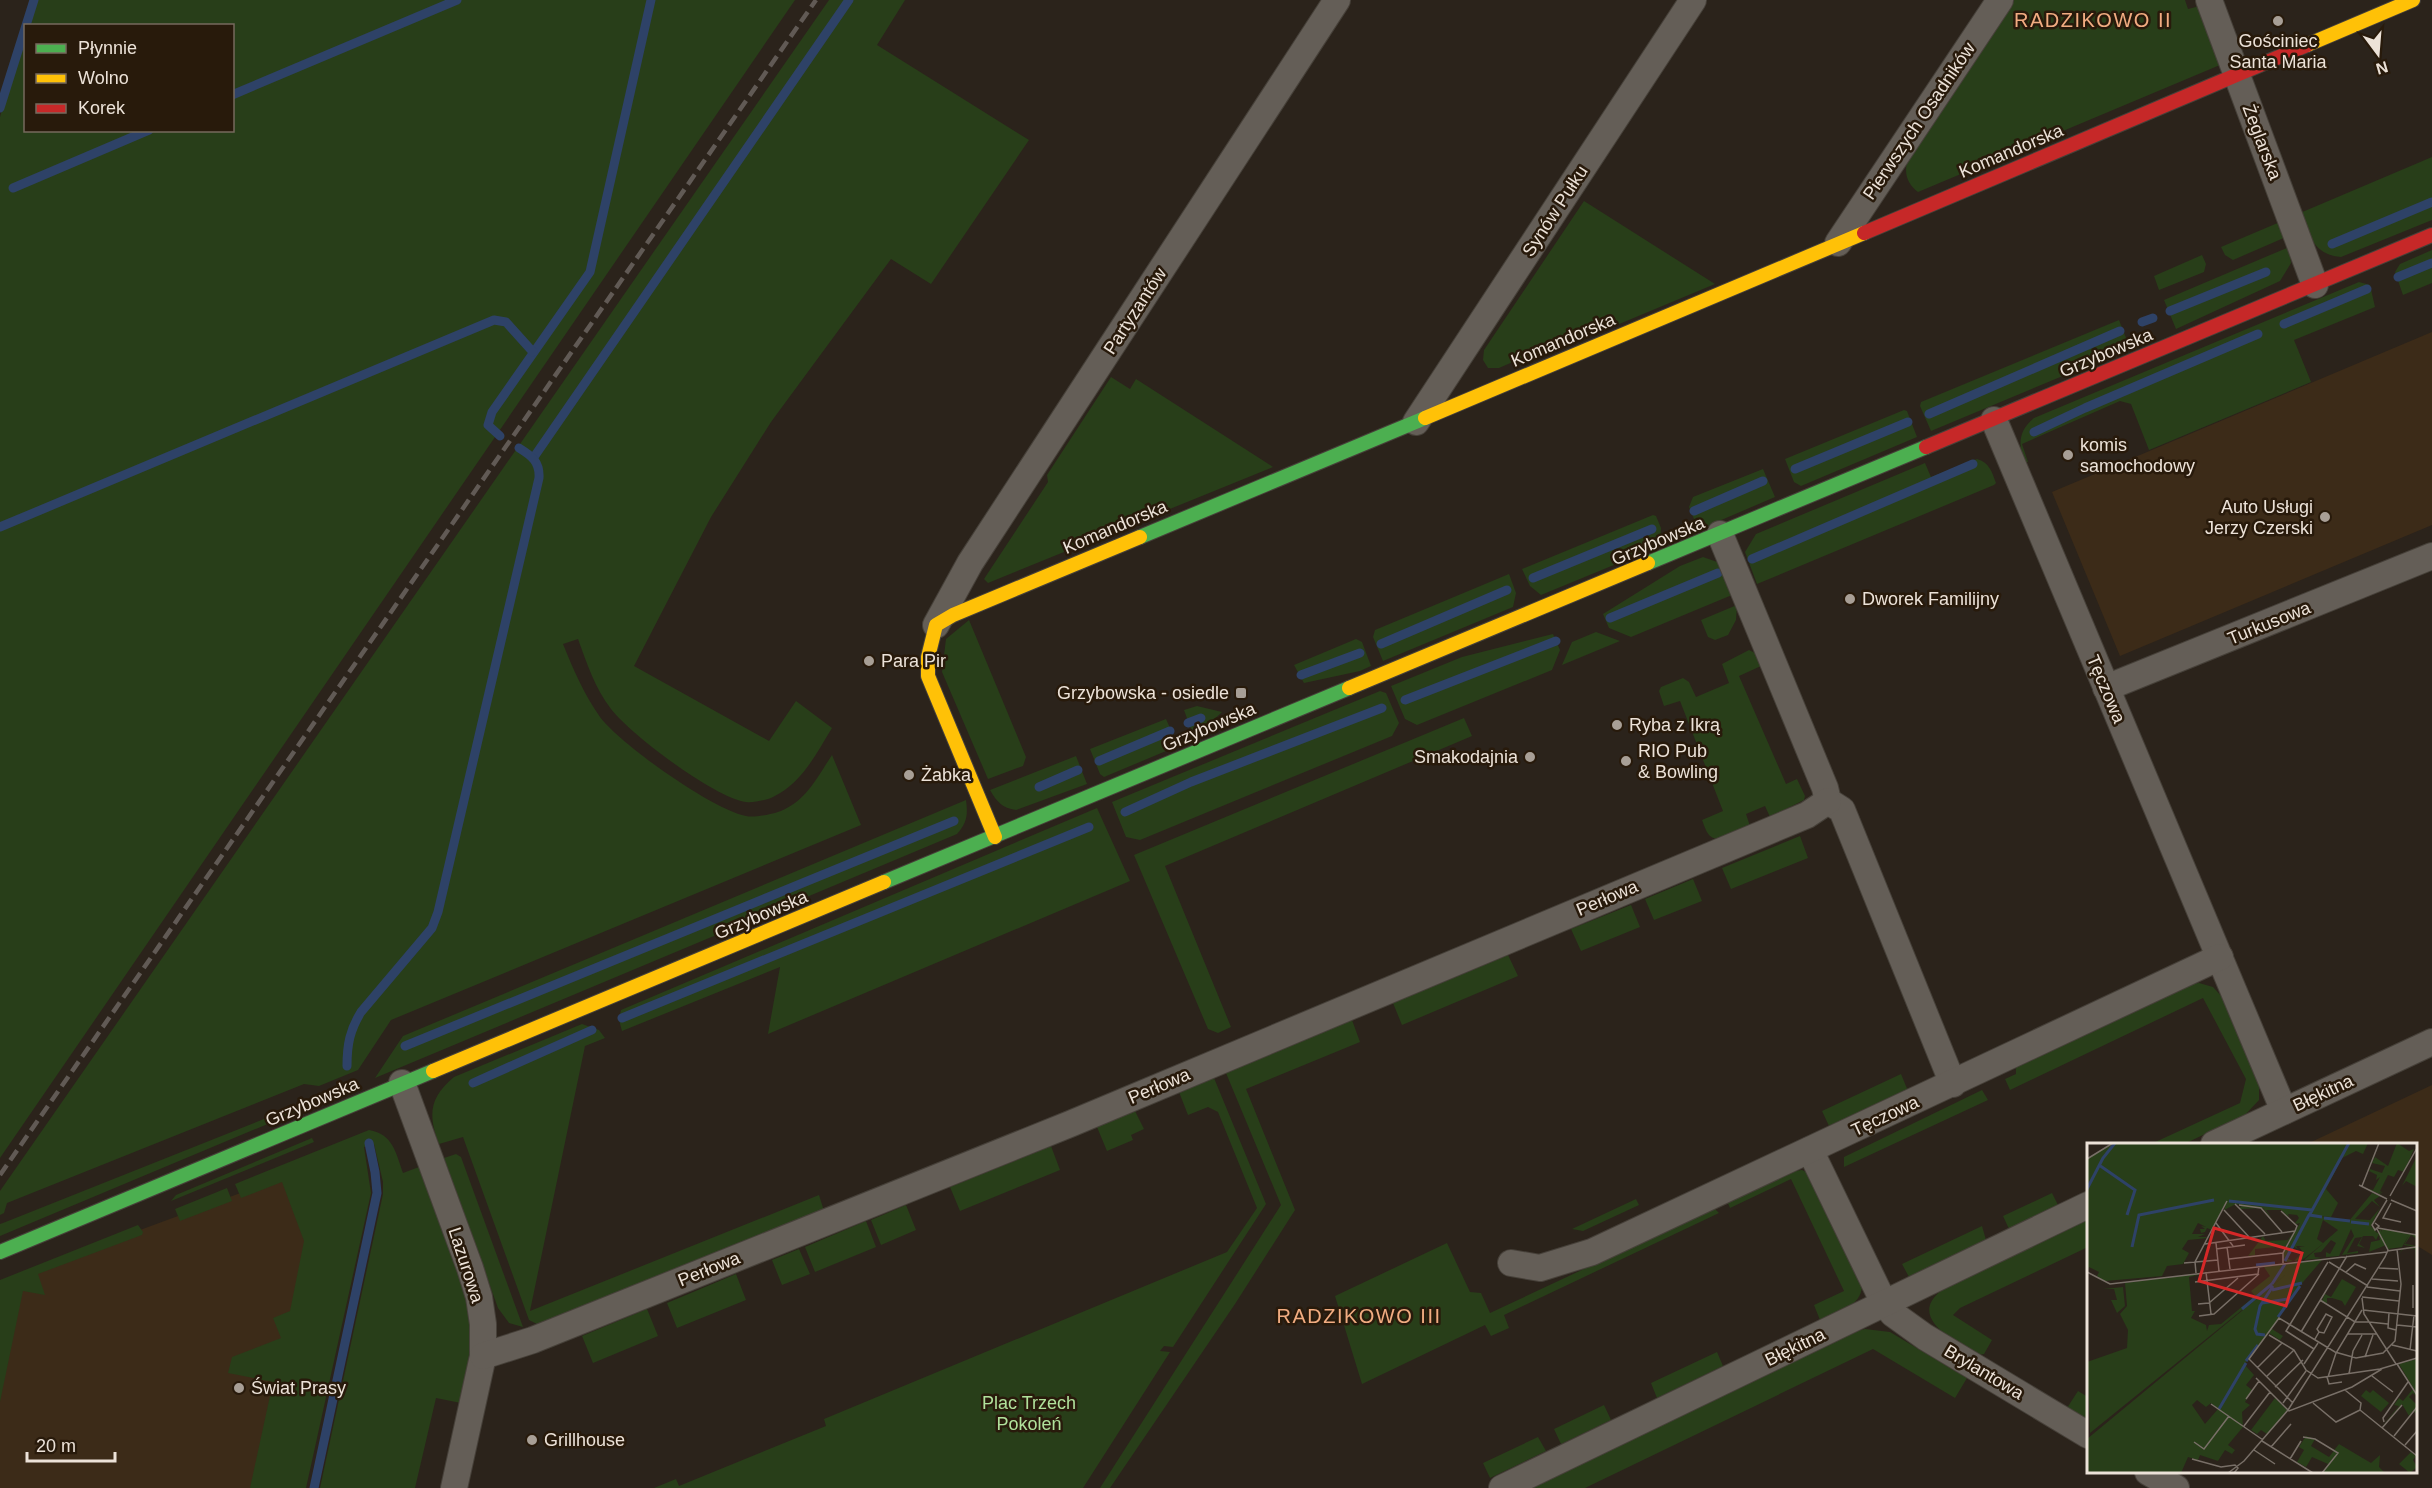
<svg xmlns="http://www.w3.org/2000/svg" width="2432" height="1488" font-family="Helvetica,sans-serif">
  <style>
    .built { fill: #3c2b18 }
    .green { fill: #283e19; fill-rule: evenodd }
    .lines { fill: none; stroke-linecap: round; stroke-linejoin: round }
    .stream { stroke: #2e4267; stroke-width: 9 }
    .street-casing { stroke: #464039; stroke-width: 28 }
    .fast-casing { stroke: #464039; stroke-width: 16 }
    .slow-casing { stroke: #464039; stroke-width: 16 }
    .jam-casing { stroke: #464039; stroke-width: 16 }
    .street { stroke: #645e57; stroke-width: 26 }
    .fast { stroke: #4caf50; stroke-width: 14 }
    .slow { stroke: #ffc107; stroke-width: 14 }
    .jam { stroke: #c62828; stroke-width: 14 }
    .rail { stroke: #615a55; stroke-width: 4.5; stroke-dasharray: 12 6; stroke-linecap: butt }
    .poi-dot { fill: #a89f96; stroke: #281a0b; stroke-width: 2 }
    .labels { text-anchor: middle; stroke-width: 5; stroke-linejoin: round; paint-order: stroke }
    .poi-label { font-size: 18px; fill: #ece2d8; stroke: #281a0b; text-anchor: start }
    .street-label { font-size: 18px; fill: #ece2d8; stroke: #281a0b }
    .park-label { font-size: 18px; fill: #b0e19b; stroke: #281a0b }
    .neighbourhood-label { font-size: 20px; letter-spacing: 1.5px; fill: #f1ac81; stroke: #281a0b }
    .inset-river { fill: none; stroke: #2e4267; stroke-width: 3 }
    .inset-road { fill: none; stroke: #786f67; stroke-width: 1.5 }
    .view { fill: #d62828; fill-opacity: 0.15; stroke: #d62828; stroke-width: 3 }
    .inset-edge { fill: none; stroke: #ece2d8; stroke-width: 3 }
  </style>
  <rect width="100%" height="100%" fill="#2b231b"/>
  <g class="built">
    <path d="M2432,332v193l-312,131 -68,-164z"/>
    <path d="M2432,1085v170l-16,-10v-101h-109z"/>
    <path d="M295,1173l21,68 -51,247h-265v-130l18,-83z"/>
  </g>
  <g class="green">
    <path d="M31,0h764l-795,1158v-1041zM26,26h206v104h-206z"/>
    <path d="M829,0h76l-28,45 152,95 -98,144 -40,-25 -120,163 -60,95 -77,149 135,75 27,-40 36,27c-16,26 -30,55 -59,69 -6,3 -20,6 -27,5 -31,-4 -115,-67 -135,-93 -16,-21 -24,-45 -33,-70l-15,5c10,25 21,50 37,73 20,27 113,93 146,99 8,2 27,-2 35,-5 26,-11 37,-35 51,-56l29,70 -470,195 -33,50 -39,16 -15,-2 -297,119 -3,10 -4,2v-24z"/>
    <path d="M2014,0h171l3,9 12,-3 20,59 -302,127c-10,-8 -14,-17 -11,-30z"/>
    <path d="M2432,157v63l-91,37c-27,-2 -32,-22 -41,-44z"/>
    <path d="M1584,201l131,83 -194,81 -6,-4 -16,7h-11l-5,-8 1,-10z"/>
    <path d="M2280,222l6,15 -53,23 -8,-5 -4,-8z"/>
    <path d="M2289,247l2,16 -11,18 -104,48 -12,-29z"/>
    <path d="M2432,250v33l-29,12 -8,-23 5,-8z"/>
    <path d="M2202,255l4,9 -2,8 -45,18 -5,-14z"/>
    <path d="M2359,282l11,3 5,22 -81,33 17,42 -162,68 -18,-46 -11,-3 -98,43 6,18 -3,1c-7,-18 -7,-32 9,-45z"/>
    <path d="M2119,320l11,28 -199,83 -11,-25 1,-4z"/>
    <path d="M1111,377l19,12 6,-10 137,88 -285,116 -4,-4 64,-97 -1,-7z"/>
    <path d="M1904,410l3,1 10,26 -116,49 -7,-4 -9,-23z"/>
    <path d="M1977,459c12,3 15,13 19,24l-2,2 -237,99 -12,-32 11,-18 169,-71 6,14z"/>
    <path d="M1763,469l12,28 -70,30 -11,-8 -5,-12 4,-10z"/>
    <path d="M1653,515l3,1 5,12 -1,18 -119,49 -11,-9 -8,-17z"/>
    <path d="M1703,557l17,6 12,32 -101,42 -22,-9 -6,-14 77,-48z"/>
    <path d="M1509,574l7,19 -3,14 -130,54 -10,-24 2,-7z"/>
    <path d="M1737,605l-1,15 -8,15 -13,5 -7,-3 -7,-17z"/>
    <path d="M969,620l57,137 -3,9 -35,13 -46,-107 4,-33z"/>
    <path d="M1596,632l24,9 -58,24 10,-23z"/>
    <path d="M1553,634l7,16 -8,20 -135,55 -12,-6 -14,-33 71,-29z"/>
    <path d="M1356,639l6,3 9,24 -11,5 -56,12 -10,-18z"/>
    <path d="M1749,650l6,3 6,13 -22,10 47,108 11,-5 8,17 -1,4 -34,17 -5,-11 -19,8 4,12 -31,13c-11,0 -13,-9 -17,-19l21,-9 -43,-110 -16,5 -5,-15 2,-4 22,-9 6,4 7,15 33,-14 -7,-19z"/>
    <path d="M1380,691l6,2 13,30 -7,13 -252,104 -14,-3 -14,-35z"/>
    <path d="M1197,706l25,6 -28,26 -10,-28z"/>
    <path d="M1464,718l8,18 -307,130 66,161 -13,6 -10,-4 -74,-174z"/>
    <path d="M1166,719l12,27 -74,31 -4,-3 -10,-25z"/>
    <path d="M1076,756l11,28 -71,26c-14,-2 -19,-8 -26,-20z"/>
    <path d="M966,800c2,15 1,23 -9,34l-582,244 28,-42z"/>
    <path d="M1097,808l33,73 -362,153 12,-67 -158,64 -3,-11 2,-10z"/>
    <path d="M1800,836l8,22 -77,31 -9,-21z"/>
    <path d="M1693,879l9,22 -48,19 -9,-21z"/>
    <path d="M1631,905l9,22 -59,24 -10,-22z"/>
    <path d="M1508,955l10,21 -116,49 -9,-22z"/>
    <path d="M2199,983l14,4 10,11 36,86v16l-14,15 -61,29h-33l89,-41 6,-24 -43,-81 -193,92 -5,-11 11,-5v-8l175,-82z"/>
    <path d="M1352,1020l8,22 -114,47 49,121 -60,94 -125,184h-10l181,-283 -55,-132z"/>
    <path d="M582,1024l17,6 6,8 -20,8 -55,265 289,-116 5,16 -285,114 -10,-5 -66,-183 -24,7c-11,-29 -10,-46 15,-67z"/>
    <path d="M1901,1074l7,17 -78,37 -8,-17z"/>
    <path d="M1214,1078l52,126 -93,143 -9,-1 -4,5 10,1 -87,136h-429l22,-9 3,7 147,-60 -2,-7 403,-167 30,-44 -39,-96 -10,-5 -20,8 -9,-23z"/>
    <path d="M1982,1090l6,10 -144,67v-10z"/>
    <path d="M299,1105l2,5 -301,126v-12l3,-1z"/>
    <path d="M1135,1111l9,18 -13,6 2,5 -26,11 -10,-24z"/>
    <path d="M369,1130c24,4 27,23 34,43l16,-6 45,120c12,39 5,76 -3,116l-25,-5 -21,90h-95l63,-294v-12l-9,-38 -10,3 7,46 -65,295h-56l23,-106 -45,-9 4,-16 49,-19 -8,-20 17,-7 14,-70 -22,-59 -41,16 -6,-14z"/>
    <path d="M312,1138l2,4 -143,59 5,-6z"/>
    <path d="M1051,1146l9,24 -100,41 -10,-24z"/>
    <path d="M456,1154l5,3 62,170 -14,-4 -11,-15 -54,-150z"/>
    <path d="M1802,1170l6,3 54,113c-1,21 -25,26 -42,34l-6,-15 30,-14 -53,-112 -61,29 -3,-7 62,-29z"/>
    <path d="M227,1188l5,13 -52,20 -5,-12z"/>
    <path d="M2052,1193l6,12 -49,24 -6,-13z"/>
    <path d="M1636,1199l3,6 -56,26 -11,-2z"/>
    <path d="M906,1205l10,25 -35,15 -10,-25z"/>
    <path d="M1714,1208l5,5 -215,102 5,13 -18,8 -6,-11 -123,59 -27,-88 112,-53 23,49 11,1 9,20z"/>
    <path d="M2088,1219v28l-128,61 -7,7 39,25 -8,14 -6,1c-20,-12 -73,-37 -36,-65z"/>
    <path d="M866,1221l10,26 -61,25 -10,-25z"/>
    <path d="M138,1225l5,7 -1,3 -104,39 7,21 -22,-4 -23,111v-122z"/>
    <path d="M1982,1226l4,14 -77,37 -7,-13z"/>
    <path d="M799,1249l11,25 -28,11 -10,-25z"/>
    <path d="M736,1274l10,26 -69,28 -10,-25z"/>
    <path d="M647,1309l11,27 -65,27 -11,-27z"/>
    <path d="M1865,1329l25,3 77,46 -12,20 -82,-49 -288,139h-56l324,-156z"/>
    <path d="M1717,1352l6,14 -66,32 -6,-15z"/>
    <path d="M2078,1391l10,6v23l-21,-12z"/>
    <path d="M1604,1405l7,15 -50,24 -7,-15z"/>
    <path d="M1538,1437l8,14 -56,27 -7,-15z"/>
  </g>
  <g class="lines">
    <g class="stream">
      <path d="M232,95l225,-95"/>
      <path d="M0,108l34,-108"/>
      <path d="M13,188l136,-58"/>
      <path d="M2332,244l100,-42"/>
      <path d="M2398,277l34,-14"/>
      <path d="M2170,311l96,-39"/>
      <path d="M2142,322l11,-4"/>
      <path d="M2284,324l83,-35"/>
      <path d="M1929,414l191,-83"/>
      <path d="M2034,432l51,-24 173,-74"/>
      <path d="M500,436l-12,-11 4,-13 98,-140 61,-272"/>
      <path d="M534,457l315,-457"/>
      <path d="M1795,469l113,-47"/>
      <path d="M1694,511l69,-30"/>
      <path d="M0,527l494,-207 12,2 27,30"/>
      <path d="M1752,559l221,-95"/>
      <path d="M1533,578l119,-49"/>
      <path d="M1610,618l108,-45"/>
      <path d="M1381,644l126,-54"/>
      <path d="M1301,675l59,-22"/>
      <path d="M1405,700l151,-59"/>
      <path d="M1188,723l13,-5"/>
      <path d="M1099,761l71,-30"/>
      <path d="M1039,787l39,-17"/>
      <path d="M1125,812l66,-30 191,-74"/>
      <path d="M622,1018l467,-191"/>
      <path d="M405,1046l549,-225"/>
      <path d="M347,1066c0,-22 3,-36 14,-54l71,-84 6,-16 101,-434c1,-16 -7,-22 -20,-30"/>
      <path d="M473,1083l119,-53"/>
      <path d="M314,1488l63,-295 -2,-21 -6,-29"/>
    </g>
    <g class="street-casing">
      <g id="street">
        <path d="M2209,0l106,285"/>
        <path d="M1838,243l162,-243"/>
        <path d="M1994,420l290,691"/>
        <path d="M1416,422l277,-422"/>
        <path d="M1720,534l105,254 3,13 14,9 111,274"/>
        <path d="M936,625l34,-62 367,-563"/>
        <path d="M2106,688l326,-132"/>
        <path d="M402,1083l68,185 9,29 4,27v32l-29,132"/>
        <path d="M2214,1144l218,-102"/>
        <path d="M1810,1150l74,153 9,11 32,23 163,98"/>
        <path d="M1511,1263l29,5 52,-16 628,-295"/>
        <path d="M483,1356l50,-16 537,-216 737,-309 21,-14"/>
        <path d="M2148,1472l28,16"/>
        <path d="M1502,1488l586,-283"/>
      </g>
    </g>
    <g class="fast-casing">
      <g id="fast">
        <path d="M1140,537l285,-119"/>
        <path d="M1648,563l278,-116"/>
        <path d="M884,882l465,-194"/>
        <path d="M0,1252l433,-181"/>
      </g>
    </g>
    <g class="slow-casing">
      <g id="slow">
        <path d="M2307,45l106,-45"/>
        <path d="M1425,418l439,-185"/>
        <path d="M1349,688l299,-125"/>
        <path d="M995,837l-67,-161v-19l8,-32 17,-10 187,-78"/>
        <path d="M433,1071l451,-189"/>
      </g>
    </g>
    <g class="jam-casing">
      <g id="jam">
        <path d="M1864,233l443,-188"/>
        <path d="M1926,447l506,-212"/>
      </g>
    </g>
    <use href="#street" class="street"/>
    <use href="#fast" class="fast"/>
    <use href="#slow" class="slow"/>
    <use href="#jam" class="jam"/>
    <path class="rail" d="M0,1175l816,-1175"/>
  </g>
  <g class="poi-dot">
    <circle cx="2278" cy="21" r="6"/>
    <circle cx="2068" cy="455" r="6"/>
    <circle cx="2325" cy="517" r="6"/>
    <circle cx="1850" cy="599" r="6"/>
    <circle cx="869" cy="661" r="6"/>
    <rect x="1235" y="687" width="12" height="12" rx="3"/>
    <circle cx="1617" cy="725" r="6"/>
    <circle cx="1530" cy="757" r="6"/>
    <circle cx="1626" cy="761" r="6"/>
    <circle cx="909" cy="775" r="6"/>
    <circle cx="239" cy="1388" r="6"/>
    <circle cx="532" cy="1440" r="6"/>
  </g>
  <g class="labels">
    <g class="poi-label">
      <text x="2278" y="47" text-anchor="middle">Gościniec<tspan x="2278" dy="21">Santa Maria</tspan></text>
      <text x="2080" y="451">komis<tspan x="2080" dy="21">samochodowy</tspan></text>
      <text x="2313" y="513" text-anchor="end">Auto Usługi<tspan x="2313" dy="21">Jerzy Czerski</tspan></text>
      <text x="1862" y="605">Dworek Familijny</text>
      <text x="881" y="667">Para Pir</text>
      <text x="1229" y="699" text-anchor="end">Grzybowska - osiedle</text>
      <text x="1629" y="731">Ryba z Ikrą</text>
      <text x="1638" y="757">RIO Pub<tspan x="1638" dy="21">&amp; Bowling</tspan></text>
      <text x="1518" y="763" text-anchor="end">Smakodajnia</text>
      <text x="921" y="781">Żabka</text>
      <text x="251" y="1394">Świat Prasy</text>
      <text x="544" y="1446">Grillhouse</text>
    </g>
    <g class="street-label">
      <text transform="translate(1919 121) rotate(-56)" y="6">Pierwszych Osadników</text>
      <text transform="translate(2262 142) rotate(69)" y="6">Żeglarska</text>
      <text transform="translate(2011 151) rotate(-23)" y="6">Komandorska</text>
      <text transform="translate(1555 211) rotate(-57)" y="6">Synów Pułku</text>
      <text transform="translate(1135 311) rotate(-57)" y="6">Partyzantów</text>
      <text transform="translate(1563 340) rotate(-23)" y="6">Komandorska</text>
      <text transform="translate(2106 353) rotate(-23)" y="6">Grzybowska</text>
      <text transform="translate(1115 527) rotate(-23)" y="6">Komandorska</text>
      <text transform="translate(1658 541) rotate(-23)" y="6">Grzybowska</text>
      <text transform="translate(2269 623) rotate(-22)" y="6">Turkusowa</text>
      <text transform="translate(2106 689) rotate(67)" y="6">Tęczowa</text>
      <text transform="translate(1209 727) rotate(-23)" y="6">Grzybowska</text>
      <text transform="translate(1607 898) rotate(-23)" y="6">Perłowa</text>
      <text transform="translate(761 915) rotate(-23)" y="6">Grzybowska</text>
      <text transform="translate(1159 1086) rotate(-23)" y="6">Perłowa</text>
      <text transform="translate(2323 1093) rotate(-25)" y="6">Błękitna</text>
      <text transform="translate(312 1102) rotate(-23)" y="6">Grzybowska</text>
      <text transform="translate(1885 1116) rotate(-25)" y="6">Tęczowa</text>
      <text transform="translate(466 1265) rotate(72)" y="6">Lazurowa</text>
      <text transform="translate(709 1269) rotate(-22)" y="6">Perłowa</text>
      <text transform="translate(1795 1347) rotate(-26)" y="6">Błękitna</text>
      <text transform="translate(1984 1372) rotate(31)" y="6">Brylantowa</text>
    </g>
    <g class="park-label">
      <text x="1029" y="1409">Plac Trzech<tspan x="1029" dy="21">Pokoleń</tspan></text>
    </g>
    <g class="neighbourhood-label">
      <text x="2093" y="27">RADZIKOWO II</text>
      <text x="1359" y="1323">RADZIKOWO III</text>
    </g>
  </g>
  <g transform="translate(2087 1143)">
    <rect width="330" height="330" fill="#2b231b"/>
    <path d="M27,0h254l-5,11 -7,-3 -14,7 -16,31 12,14 -7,14 -12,-1 30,5 23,-28 8,3 -6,4 6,7 -8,-6 -17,18 15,1 10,-12 -9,18 6,7 4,-4 1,3v-3l35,6v4l-6,-4 -6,9 12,2v31l-2,-28 -11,-1 -5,6 4,-6h2l2,-1 4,1v-1h5l-12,-2 5,-10 -7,12 -14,2 -2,-4 -17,7 2,-10 9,-2 -1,-6 -3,6 -3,-4h-10l-4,8 6,4 -8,-2 5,-9 -7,1 -8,15 11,-2v2l-16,2 12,-19 -3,-7 -12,27 -13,1v-5l4,2 6,-11 -5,-3 -10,12 -7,1 1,4 8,1 -19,2 21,-18 -20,16 -4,2 -7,1 9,-9 -4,-5 6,-1h-9l2,3 -4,-2 -6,12 5,2 -8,1 -2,-9 17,-30 -3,1 -2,-1 4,-5 -2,-3 -9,-1 1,3 -8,-7h-15l6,9 -9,-11 -23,1 1,-4 -5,-1 -12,6 3,-9 -15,29 -5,-2 -2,4 -4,1 -1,-4h5l-4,-3 5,1 -8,-4 -6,11h13l-7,3h8l2,1 -20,2 -6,9 7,4 -6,11 -16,2 -5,10 -57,5 -8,-5 2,-4 -10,-5 -2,4v-112zM236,77l15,10 -15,13 -6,-4zM310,0l12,8 5,-2 -10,23 -6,-2 -4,7 -6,-2 -8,16 3,2 -4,-1 3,3 -14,-6 5,1 7,-13 -4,3 1,-5 -8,-4 1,-2 12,4 3,-7 -13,-3 3,-6 13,9zM330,13v31l-11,-6 -4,5zM207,88l-8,15 -31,3v6l-7,1 15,-20 3,5 22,-1zM235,117l-31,36 -19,33 11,7 -3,4 -11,-7 -22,27 -2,5 9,10 -8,10 6,5 -7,12 5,3 -8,7 1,15 -15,18 7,5 -3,4 -7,-4 -7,11 -18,-6 -2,5 -10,-3 -7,16h-94v-34l202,-167 -199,161 -3,-71 40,-14 1,-18 -8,-16 7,-8 -2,-23 86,-11 -22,5 3,34h3l-4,7 15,7 1,6 2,-6 12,-1 34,-28 -4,-5 19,-15 -6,-9zM110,257l9,7 5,-4 7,6 -13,15 -13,-19zM255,136l14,8 -11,19 -3,-5 -10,-3h-5v5l-5,-2 3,-7 6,3zM36,144l2,19 -8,7 -6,-13h6l-3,-11h-11zM330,216v35l-18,-30zM326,246l4,8 -4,-4 -4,4 8,8v9l-4,-3 -4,5 -7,-12 -20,22 17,-20 -5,-1 5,-7 4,3zM279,247l4,3 3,-3 16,13 -8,9 -20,-16zM188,255l12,12 -20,24 -6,-4 -4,4 -6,-4zM219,293l9,3 -4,7 18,11 10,-13 32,19 9,-8 -1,12 6,6h-63l6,-9 -16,-7 -6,10 -9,-5 7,-12 -5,-3zM324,309l5,4 -3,4 4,7 -7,6 -11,-9z" fill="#283e19" fill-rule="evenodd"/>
    <path class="inset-river" d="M12,22l36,25 -8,25M0,46l16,-31 12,-15M142,58l83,9M223,71l39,-71M237,75l26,3M264,79l18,2M45,104l7,-32 75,-15M198,118l24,-46 13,2M169,122l19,-2M185,141l13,-20M185,147l30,-7M175,160l26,-4M155,166l30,-25M191,174l22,-31M178,192l-8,-1 -2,-5 5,-23 13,-20M159,218l12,-16M132,266l27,-46"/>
    <path class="inset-road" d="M0,16l26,-16M272,42l28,14M275,43l17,-43M303,53l27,-48M304,57l26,11M304,60l-8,15 18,4M148,61l30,30M152,62l22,3 21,24M137,67l25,27M194,68l16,15 -2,5M129,80l17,23M288,80l4,3 -4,4 -3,-5 15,-25M291,85l39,7M129,100l3,28M118,101l90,-13M140,104l3,22M129,106l29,-4M300,108l29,-4M142,116l54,-6M242,119l39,24M97,120l34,-3M196,120v-10l12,-22M292,125l19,1M0,129l23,12 277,-32M119,129l5,42M259,129l9,-8 11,5M109,130l-1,-11 32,-61M285,136l26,2M108,139l63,-8 1,-8M326,142v23M280,144l33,4M275,154l37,4M275,155l2,16 32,50M233,157l35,22h14M111,161l11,-1 29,-25M276,167l54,6M302,170l-1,15 8,2M112,173l15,-2 45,-40M282,179l19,2M310,182l20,2M214,189l46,-76M261,191h29M182,192l25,15 12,20 12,8 62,-9 37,-11M228,196l4,-7 5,1 8,-16 -6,-3 -9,15 2,3M305,202l25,6M227,206l-28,-18 42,-69M323,207l4,-35M278,214l8,-22M217,221l14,-21M310,221l20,31M170,225l25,-25M262,231l4,-23 9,-16M285,233l21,16M179,234l28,-27M240,234l2,7 13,-2M241,234l8,-24 26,-43M169,235l33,33 63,-24 30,-18M188,244l28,-27M258,247l16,13 -1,7M159,256l13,-18M196,260l23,-32M206,260l-44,-44 30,-41 56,34 21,6 27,-5 12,-12 6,-57 -4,-35M226,260l23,19 24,-12M124,261l52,36M273,267l57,46M297,279l-1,-4 25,-36M157,283l26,-34M295,285l20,-23M307,293l23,-29M216,294l12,2 23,14 -16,20M175,298l51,32M107,299l10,7 25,-33M318,302l12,-14M184,304l20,-23M167,307l21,14M105,316l29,8 14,-2 3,3 -4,5M203,316l11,-18M141,330l16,-12 44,-51 97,-153 3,-7 -11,-21"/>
    <path class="view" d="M127,85l88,25 -16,53 -87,-25z"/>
    <rect width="330" height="330" class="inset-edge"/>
  </g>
  <rect x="24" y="24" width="210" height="108" fill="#281a0b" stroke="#766a5d" stroke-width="1.5"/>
  <rect x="36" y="44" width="30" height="9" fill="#4caf50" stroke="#766a5d" stroke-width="1.5"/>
  <text x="78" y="54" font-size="18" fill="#ece2d8">Płynnie</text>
  <rect x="36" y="74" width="30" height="9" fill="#ffc107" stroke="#766a5d" stroke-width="1.5"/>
  <text x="78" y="84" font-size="18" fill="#ece2d8">Wolno</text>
  <rect x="36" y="104" width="30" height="9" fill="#c62828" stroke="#766a5d" stroke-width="1.5"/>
  <text x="78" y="114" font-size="18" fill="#ece2d8">Korek</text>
  <g transform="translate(2378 54) rotate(164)" stroke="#281a0b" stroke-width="4.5" paint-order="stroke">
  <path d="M0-4.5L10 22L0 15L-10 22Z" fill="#ece2d8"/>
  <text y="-9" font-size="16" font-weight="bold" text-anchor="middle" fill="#ece2d8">N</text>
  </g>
  <path d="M27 1452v9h88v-9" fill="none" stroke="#ece2d8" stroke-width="3"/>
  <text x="36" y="1452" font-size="18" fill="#ece2d8" stroke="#281a0b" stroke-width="4.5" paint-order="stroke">20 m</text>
</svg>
